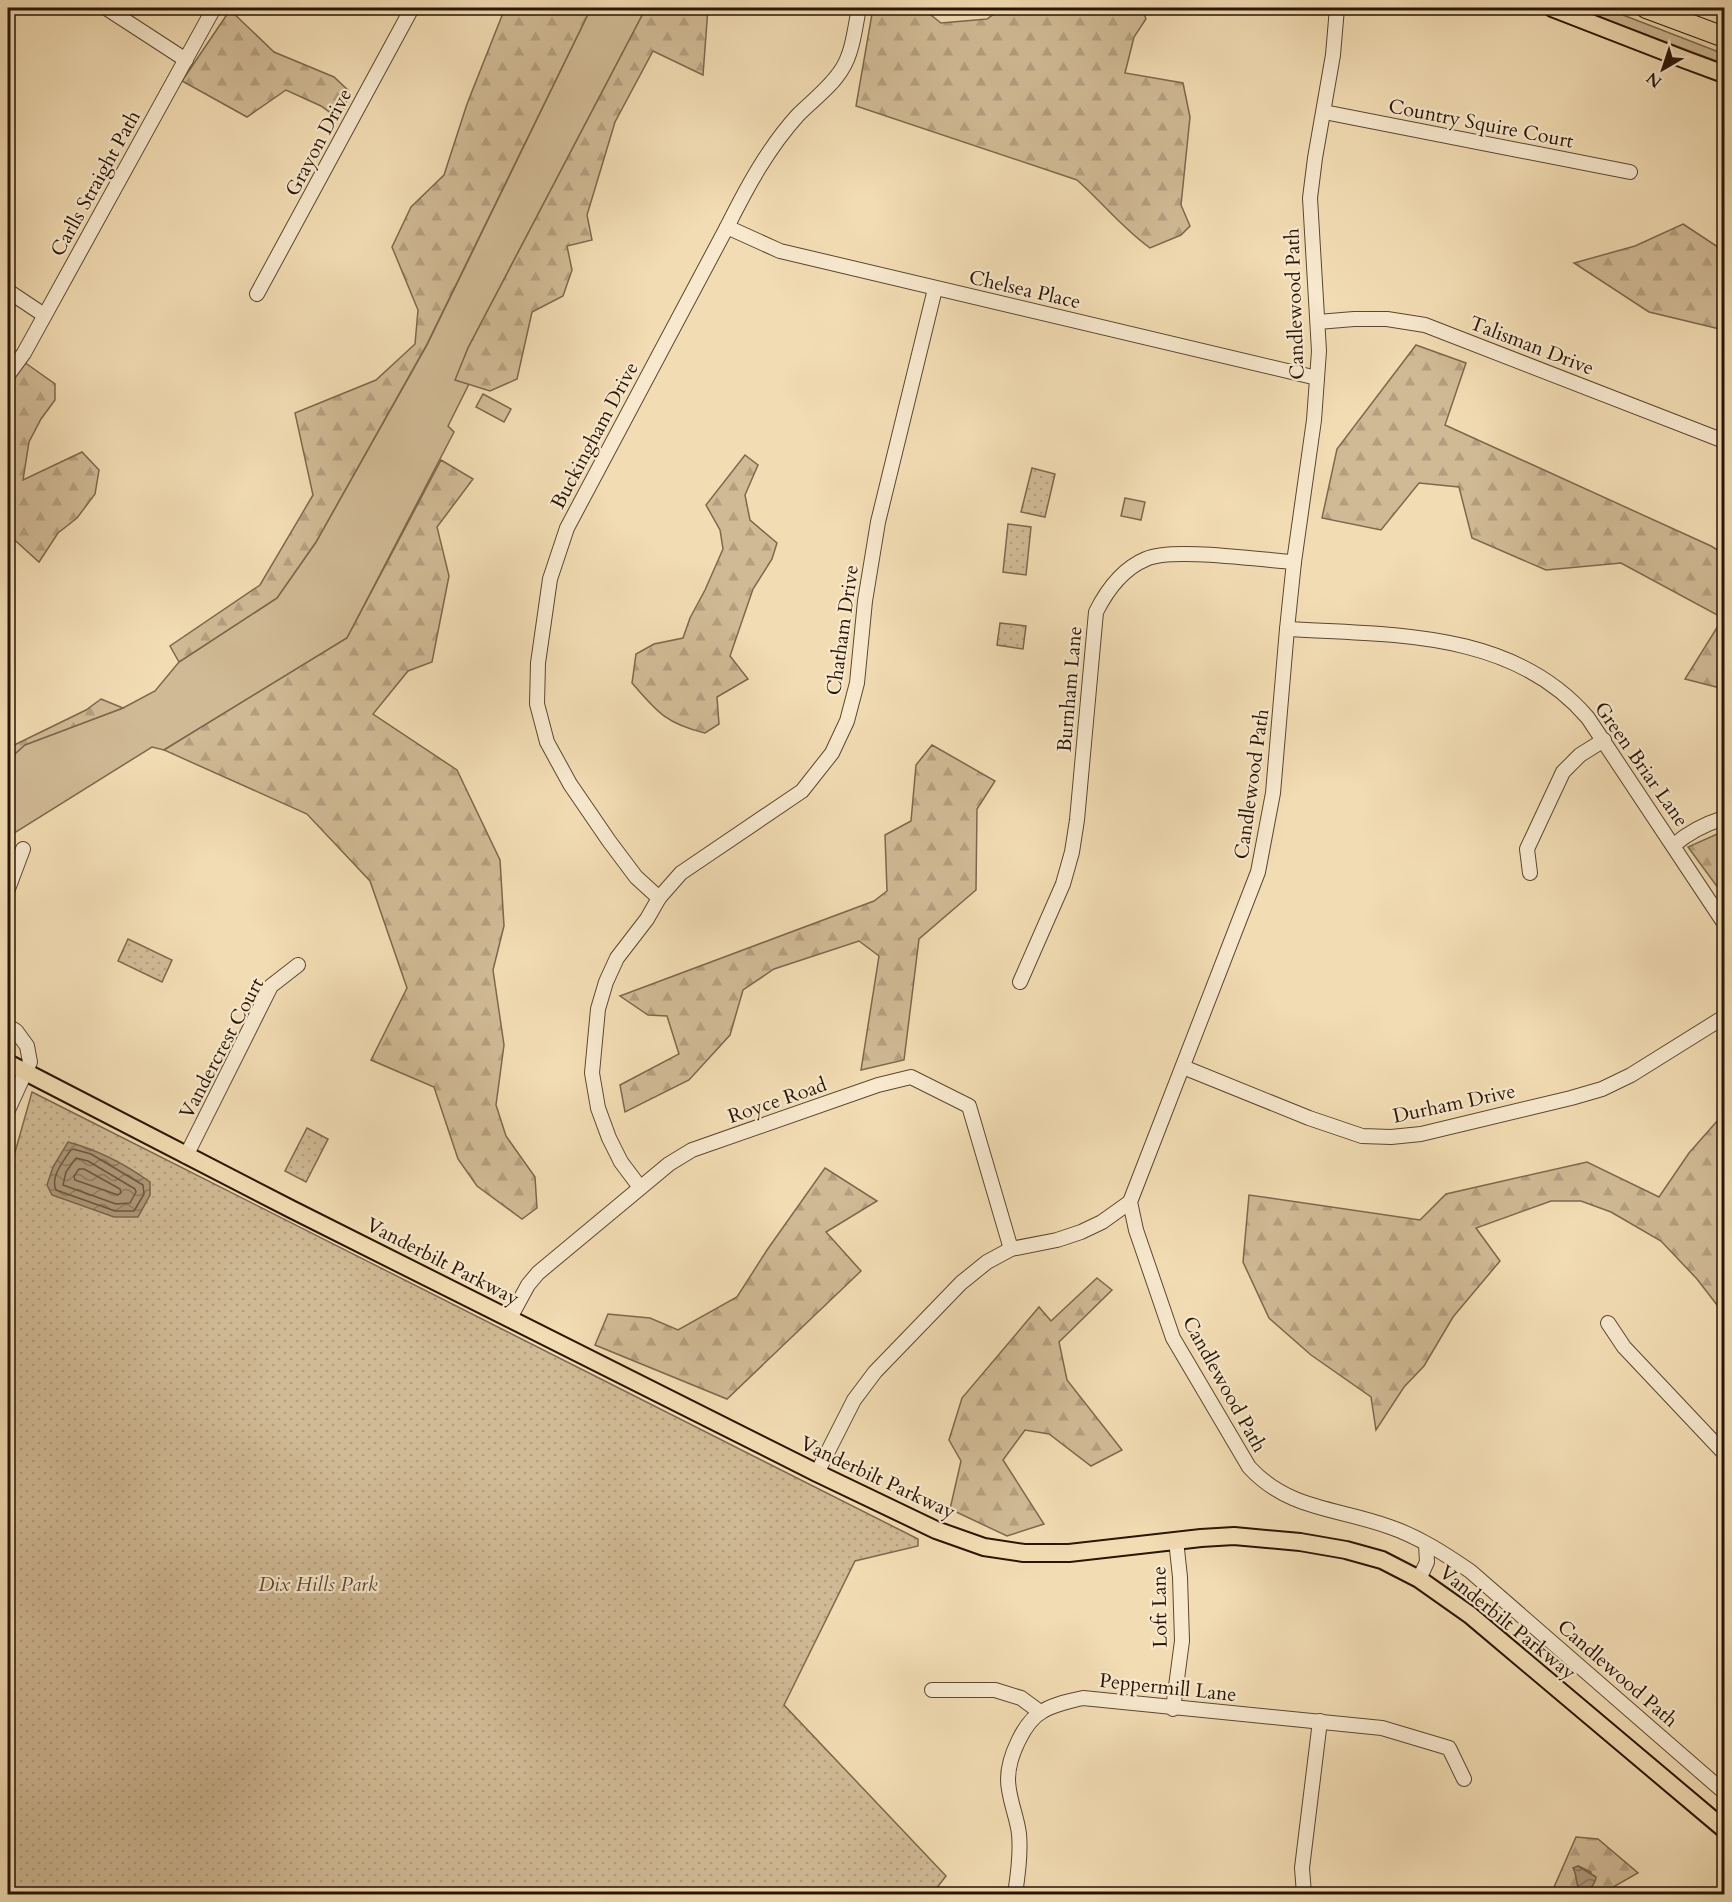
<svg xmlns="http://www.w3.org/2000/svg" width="1732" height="1902" font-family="Cardo,serif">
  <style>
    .green { fill: #d0ba95; stroke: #7c684c; stroke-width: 1.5 }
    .forest { fill: url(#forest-firs); stroke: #7c684c; stroke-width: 1.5; fill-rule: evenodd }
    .park { fill: url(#park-dots); stroke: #7c684c; stroke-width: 1.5 }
    .water { fill: url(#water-waves); stroke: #79644a; stroke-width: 1.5 }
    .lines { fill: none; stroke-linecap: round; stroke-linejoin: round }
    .shore { stroke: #6c563e; stroke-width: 1.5 }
    .minor-casing { stroke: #5b4730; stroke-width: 16 }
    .major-casing { stroke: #291504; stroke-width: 20 }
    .highway-casing { stroke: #291504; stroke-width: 22 }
    .minor { stroke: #f7e8ce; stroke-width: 14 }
    .major { stroke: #f2dcb3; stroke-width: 16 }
    .highway { stroke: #f2dcb3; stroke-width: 20 }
    .labels { text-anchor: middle; stroke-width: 4.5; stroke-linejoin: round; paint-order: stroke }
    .street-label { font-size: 20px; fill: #291504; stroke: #f7e8ce }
    .park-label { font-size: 20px; font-style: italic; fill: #5b4730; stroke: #f7e8ce }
  </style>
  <defs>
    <pattern id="forest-firs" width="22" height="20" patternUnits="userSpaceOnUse" patternTransform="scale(1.5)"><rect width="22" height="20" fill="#d0ba95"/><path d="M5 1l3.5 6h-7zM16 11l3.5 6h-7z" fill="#b39f7f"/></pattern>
    <pattern id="park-dots" width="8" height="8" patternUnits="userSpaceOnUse" patternTransform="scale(1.5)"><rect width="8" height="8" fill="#d0ba95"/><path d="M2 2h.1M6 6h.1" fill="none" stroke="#b39f7f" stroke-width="1.8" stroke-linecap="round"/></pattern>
    <pattern id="water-waves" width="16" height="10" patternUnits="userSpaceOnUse" patternTransform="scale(1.5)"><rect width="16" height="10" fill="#ae9878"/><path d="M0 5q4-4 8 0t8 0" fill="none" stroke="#8e7b60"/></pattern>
  </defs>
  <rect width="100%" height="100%" fill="#f2dcb3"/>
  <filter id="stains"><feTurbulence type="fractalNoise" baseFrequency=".00333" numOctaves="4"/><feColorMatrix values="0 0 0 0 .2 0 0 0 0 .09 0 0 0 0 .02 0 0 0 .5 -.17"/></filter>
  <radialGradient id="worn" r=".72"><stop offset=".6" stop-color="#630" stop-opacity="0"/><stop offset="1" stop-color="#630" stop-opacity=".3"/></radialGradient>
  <g class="green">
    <path d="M591,8h55l-178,340 -12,32 13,4 -21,42 6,6 -107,206 -183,112 -12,-3 -144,90v-77l16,-15 99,-37 32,-17 24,-29 98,-64 39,-56 111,-197z"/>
    <path d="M1576,8h29l119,46v10z"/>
    <path d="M483,394l28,15 -7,13 -28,-15z"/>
    <path d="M1125,498l20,4 -4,18 -20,-4z"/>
  </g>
  <g class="forest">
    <path d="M505,8h86l-164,336 -111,198 -39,56 -98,64 -9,-16 90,-61 53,-90 -18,-82 81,-33 39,-36 3,-34 -26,-63 19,-40 33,-32 23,-71z"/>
    <path d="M646,8h62l-5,67 -50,-24 -38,71 -28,93 5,25 -25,6 5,24 -9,26 -31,16 -15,67 -27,12 -35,-11 13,-32z"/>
    <path d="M873,8h49l19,15 46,-4 15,-11h140l4,11 -12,18 -9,36 58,10 7,34 -9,88 9,21 -9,9 -31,13c-27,-19 -48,-46 -73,-68l-221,-74z"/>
    <path d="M230,10l44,42 60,25 16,15 -11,27 -18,-13 -35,-16 -39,27 -65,-36z"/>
    <path d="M1683,224l41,27v79l-75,-18 -75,-49 61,-17z"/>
    <path d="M1416,345l50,18 -21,62 266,121 13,8v135l-39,-10 38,-61 -102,-55 -75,7 -74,-32 -13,-51 -40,-4 -38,47 -59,-12 15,-69z"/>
    <path d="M24,362l31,22v16l-14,19 -12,23 -6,38 59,-28 17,18 -4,24 -18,24 -19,15 -19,29 -31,-28v-151z"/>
    <path d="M745,455l13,10 -13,30 5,25 27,23 -5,16 -19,30 -23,67 18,23 -31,18 2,27 -14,9c-39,-9 -49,-22 -73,-50l4,-29 18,-10 29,-6 7,-20 15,-28 18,-41 -3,-19 -14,-25z"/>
    <path d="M441,460l32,19 -36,48 12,49 -17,86 -24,9 -35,43 84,56 43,90 4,66 -11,44 11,75 -8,60 10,31 29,41 2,31 -15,11 -45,-33 -19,-27 -24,-72 -63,-27 36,-72 -37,-107 -63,-67 -143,-64 183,-112z"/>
    <path d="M101,699l22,9 -98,37 -17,15v-12l78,-38z"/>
    <path d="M932,745l63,36 -18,28 -1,81 -57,49 -15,121 -43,10 18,-114 -20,-15 -85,28 -31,21 -13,45 -41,45 -64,32 -5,-27 59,-31 -12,-38 -19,-1 -28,-19 254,-95 13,-10 -2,-56 26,-14 5,-56z"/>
    <path d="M1724,831v-1v66l-36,-49z"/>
    <path d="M1718,1120l6,5v189l-27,-35 -36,-38 -50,-29 -30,-11h-30l-75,27 24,33 -47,56 -29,49 -20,21 -28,43 -5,-33 -60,-42 -42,-37 -26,-56 6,-67 171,25 26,-26 141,-32 72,35 30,-44z"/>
    <path d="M825,1168l52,33 -51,31 35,39 -134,128 -132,-54 13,-31 42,4 28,12 59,-33 30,-47z"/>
    <path d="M1097,1278l15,12 -53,52 8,38 55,70 -31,16 -42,-32 -24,-4 -22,30 41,64 -37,12 -57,-27 11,-48 -12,-21 13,-42 77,-91 12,14z"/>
    <path d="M1576,1837l22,2 40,34 -37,21h-50zM1578,1866l13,6 -5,20c-11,-3 -8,-14 -12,-23z"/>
  </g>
  <g class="park">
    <path d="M1032,468l23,6 -10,43 -24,-5z"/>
    <path d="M1008,524l23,3 -5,48 -23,-3z"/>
    <path d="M1000,623l26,3 -3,23 -26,-4z"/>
    <path d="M128,939l44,21 -10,22 -44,-21z"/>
    <path d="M32,1092l886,447v7l-63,15 -71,144 162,171 -14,18h-924v-717z"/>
    <path d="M307,1128l21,11 -22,43 -21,-11z"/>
  </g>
  <g class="water">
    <path d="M68,1142c30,8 57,22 82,40v13l-12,22h-24l-62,-22 -5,-10 6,-18z"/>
    <path d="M1578,1866l18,11c0,7 -13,24 -18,10 -2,-5 -1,-12 -5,-19z"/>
  </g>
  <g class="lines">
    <g class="shore">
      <path d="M73,1149l18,5 52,31 1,9 -10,17h-19l-59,-21c-6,-13 7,-28 14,-39z"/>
      <path d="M76,1158l12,3 47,28 1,3 -6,11 -14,1 -53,-19 3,-13z"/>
      <path d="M79,1169h5l36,20 1,4 -3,2 -43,-15 -1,-4z"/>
    </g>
    <g class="minor-casing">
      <g id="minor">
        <path d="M106,8l80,52"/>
        <path d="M1337,8l-4,47 -18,103 -5,40 9,153 -5,69 -20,142 -7,67 -14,164 -15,79 -128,330 6,28 37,108 76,129c39,43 89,41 141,60 29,10 55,27 80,44l254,221"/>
        <path d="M1324,112l306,60"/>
        <path d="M727,227l53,24 537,127"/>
        <path d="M8,291l36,24"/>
        <path d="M257,294l155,-286"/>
        <path d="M1318,322l36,-3h33l38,6 299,116"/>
        <path d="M8,375l16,-22 190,-345"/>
        <path d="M1287,629c105,6 226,1 301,89l136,205"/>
        <path d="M1674,845c15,-13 31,-21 50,-27"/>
        <path d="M1530,873l-3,-24 36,-77 17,-17 24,-15"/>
        <path d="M8,889l15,-40"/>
        <path d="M659,898l-23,-21 -27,-36 -39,-57 -23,-42 -10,-38 1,-41 12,-84 17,-51 160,-301c20,-40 41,-79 71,-112 15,-15 33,-28 44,-46 11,-17 13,-42 17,-61"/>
        <path d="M1020,982l43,-98 9,-32 5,-32 19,-208c11,-22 26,-43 50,-53 26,-12 115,1 148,3"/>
        <path d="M8,1026l8,5 11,15 3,16 -22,48"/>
        <path d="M1183,1067l126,51 53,18 29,1 30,-3 150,-36 31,-9 29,-14 93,-58"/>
        <path d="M186,1156l85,-170 27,-21"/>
        <path d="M639,1186l-18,-24 -12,-24 -11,-30 -6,-35 6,-64 8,-27 11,-24 30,-39 12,-21 22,-25 121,-82 30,-38 15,-32 10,-38 8,-82 13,-79 57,-233"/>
        <path d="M510,1318l18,-33 10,-12 131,-109 23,-14 186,-65 33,-8 58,29 42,143"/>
        <path d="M1608,1323l16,24 100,106"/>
        <path d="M817,1473l37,-73 21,-28 86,-89 26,-21 24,-13 46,-9 24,-8 21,-10 28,-20"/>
        <path d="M1419,1579l8,-17 -1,-18"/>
        <path d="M932,1690h63l26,8 19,14"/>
        <path d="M1173,1709l9,-68 -2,-64 -4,-37"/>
        <path d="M1015,1894c3,-19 6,-40 4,-60 -2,-18 -11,-36 -11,-55 0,-21 16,-58 35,-68 12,-7 26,-10 40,-13l299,30 67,20 15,31"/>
        <path d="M1304,1894l-2,-26 18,-147"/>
      </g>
    </g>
    <g class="major-casing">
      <g id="major">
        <path d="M1552,8l134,52 38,14"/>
        <path d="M8,1063l283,146 526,264 119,57 48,17 40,6h45l132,-15 33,-2 66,6 46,8 36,10 37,19 51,36 254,214"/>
      </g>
    </g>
    <g class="highway-casing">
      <path id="highway" d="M1646,8l78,29"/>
    </g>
    <use href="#minor" class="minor"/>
    <use href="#major" class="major"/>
    <use href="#highway" class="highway"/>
  </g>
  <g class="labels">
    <g class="street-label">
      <text transform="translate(1481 123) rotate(11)" y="7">Country Squire Court</text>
      <text transform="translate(318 142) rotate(-62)" y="7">Grayon Drive</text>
      <text transform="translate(95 183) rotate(-61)" y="7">Carlls Straight Path</text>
      <text transform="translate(1025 289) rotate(13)" y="7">Chelsea Place</text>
      <text transform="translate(1294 304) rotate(-92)" y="7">Candlewood Path</text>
      <text transform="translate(1532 345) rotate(21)" y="7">Talisman Drive</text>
      <text transform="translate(594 435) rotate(-62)" y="7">Buckingham Drive</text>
      <text transform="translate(842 630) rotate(-82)" y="7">Chatham Drive</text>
      <text transform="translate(1069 689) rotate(-85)" y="7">Burnham Lane</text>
      <text transform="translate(1642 764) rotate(55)" y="7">Green Briar Lane</text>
      <text transform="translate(1251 784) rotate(-82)" y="7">Candlewood Path</text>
      <text transform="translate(221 1048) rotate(-62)" y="7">Vandercrest Court</text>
      <text transform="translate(777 1100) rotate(-19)" y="7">Royce Road</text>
      <text transform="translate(1454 1103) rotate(-12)" y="7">Durham Drive</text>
      <text transform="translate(443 1261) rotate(27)" y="7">Vanderbilt Parkway</text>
      <text transform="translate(1225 1384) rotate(61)" y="7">Candlewood Path</text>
      <text transform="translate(878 1477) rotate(25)" y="7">Vanderbilt Parkway</text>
      <text transform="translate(1159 1607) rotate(-91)" y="7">Loft Lane</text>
      <text transform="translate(1508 1622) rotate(39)" y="7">Vanderbilt Parkway</text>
      <text transform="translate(1618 1673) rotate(41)" y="7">Candlewood Path</text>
      <text transform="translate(1168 1687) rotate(6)" y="7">Peppermill Lane</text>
    </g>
    <g class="park-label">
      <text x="318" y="1591">Dix Hills Park</text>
    </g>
  </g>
  <rect width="1732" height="1902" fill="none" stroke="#f2dcb3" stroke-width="30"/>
  <rect x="9" y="9" width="1714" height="1884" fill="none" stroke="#291504" stroke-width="3"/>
  <rect x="15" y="15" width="1702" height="1872" fill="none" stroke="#291504" stroke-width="1.5"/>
  <g transform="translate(1663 69) rotate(219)" stroke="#f7e8ce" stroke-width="4.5" paint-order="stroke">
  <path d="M0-4.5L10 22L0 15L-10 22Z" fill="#291504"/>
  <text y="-9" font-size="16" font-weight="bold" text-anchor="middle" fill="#291504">N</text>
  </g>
  <rect width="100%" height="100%" filter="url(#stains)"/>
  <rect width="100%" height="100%" fill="url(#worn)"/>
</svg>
